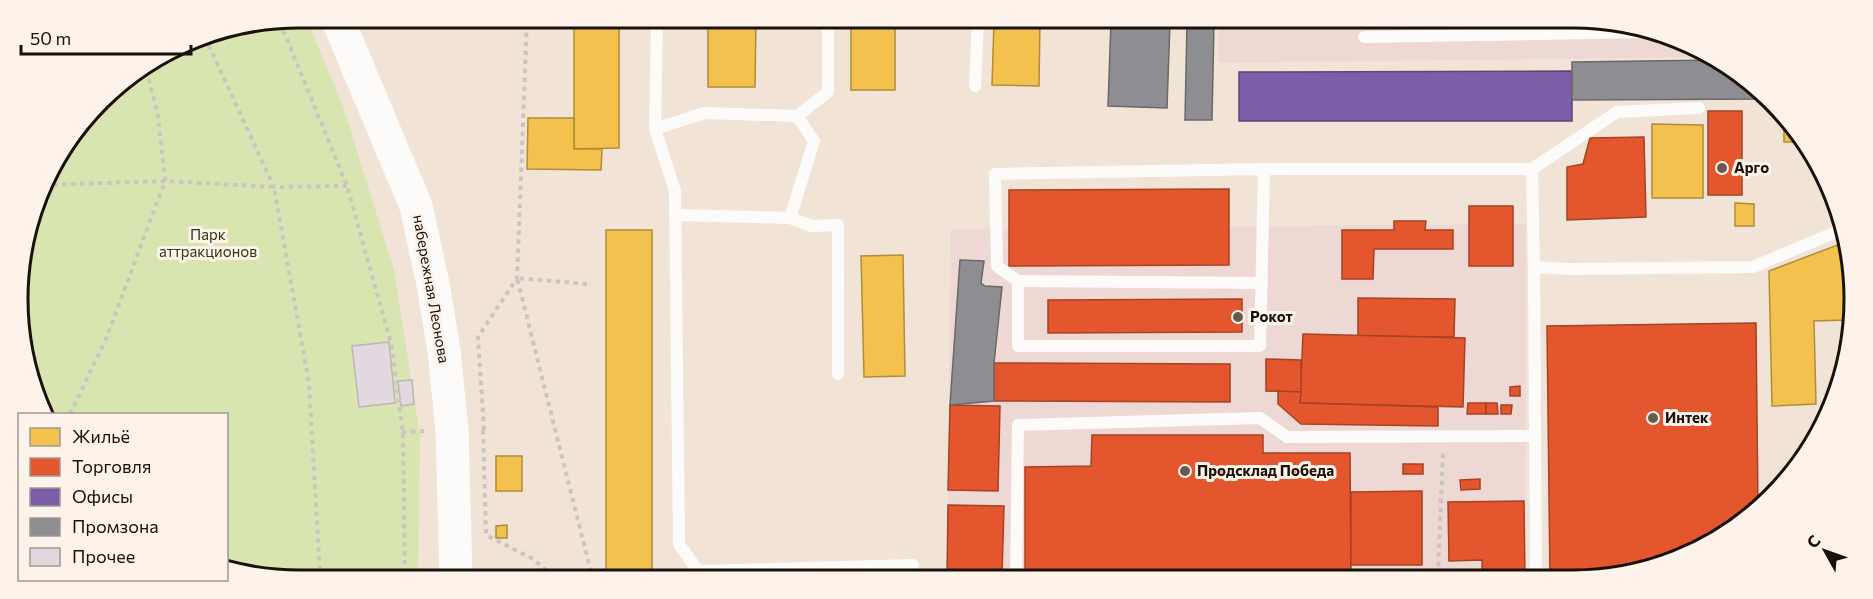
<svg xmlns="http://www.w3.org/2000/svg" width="1873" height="599" font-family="Commissioner,sans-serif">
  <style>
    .commercial { fill: #edd8d4 }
    .green { fill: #d8e5b0 }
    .homes { fill: #f2c14e; stroke: #b18c39; stroke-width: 1.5 }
    .shops { fill: #e4572e; stroke: #a74223; stroke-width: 1.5 }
    .offices { fill: #7b5ea7; stroke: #5e4778; stroke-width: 1.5 }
    .industry { fill: #8d8d92; stroke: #6a6869; stroke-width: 1.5 }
    .building { fill: #e1d8e0; stroke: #bcb5b5; stroke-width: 1.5 }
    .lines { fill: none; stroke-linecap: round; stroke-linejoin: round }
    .path { stroke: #ccc6c2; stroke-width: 4; stroke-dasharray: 4.5 4.5; stroke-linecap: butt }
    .service { stroke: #fdfbf9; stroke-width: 12 }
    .secondary { stroke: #fdfbf9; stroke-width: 33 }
    .poi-dot { fill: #665a51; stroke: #fef3ea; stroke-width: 2 }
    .labels { text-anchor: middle; stroke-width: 6; stroke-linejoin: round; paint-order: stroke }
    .poi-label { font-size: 15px; font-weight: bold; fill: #1a1109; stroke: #fef3ea; text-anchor: start }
    .park-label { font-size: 15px; fill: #2a3914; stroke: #fef3ea }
    .street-label { font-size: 15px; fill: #1a1109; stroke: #fef3ea }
    .rim { fill: none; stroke: #1a1109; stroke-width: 3 }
  </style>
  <rect width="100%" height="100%" fill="#f2e3d7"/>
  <g class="commercial">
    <path d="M1219,22l410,1 80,34 -491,6z"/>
    <path d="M1526,224l-1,354 -578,-1 4,-348z"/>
  </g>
  <path class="green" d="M299,18h7l37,88 51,164 26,166 -2,140h-174l-17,-8 -1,-154h-179l-19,-42 -8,-109 27,-88 67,-87 78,-49z"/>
  <g class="homes">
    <path d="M574,19h45v129l-45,1z"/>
    <path d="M708,20h48l-1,67h-47z"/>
    <rect x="851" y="20" width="44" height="70"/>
    <path d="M994,21h46l-1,65 -47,-1z"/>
    <path d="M528,118h46v31h28l-1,21 -74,-1z"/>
    <path d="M1784,120l23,22h-23z"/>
    <path d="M1652,124l51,1v73h-51z"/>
    <path d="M1735,203l19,1v22h-19z"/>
    <rect x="606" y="230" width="46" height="346"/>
    <path d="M1848,241l-1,79 -33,1 2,83 -44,2 -3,-135z"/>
    <path d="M903,255l2,121 -41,1 -3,-121z"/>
    <rect x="496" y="456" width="26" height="35"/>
    <path d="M507,525v13h-11v-12z"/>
  </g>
  <g class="shops">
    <rect x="1708" y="111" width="34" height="84"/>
    <path d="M1644,137l2,80 -79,3v-53l16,-3 7,-26z"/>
    <path d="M1229,189v76l-220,1v-76z"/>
    <rect x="1469" y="206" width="44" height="60"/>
    <path d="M1394,221h32l-1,9h28v19h-79l-1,30h-31v-49h52z"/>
    <path d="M1358,298l97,1 -1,38 -96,-1z"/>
    <path d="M1242,299v33l-194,1v-33z"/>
    <path d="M1756,323l2,186 -60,43 -87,27 -61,-1 -3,-252z"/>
    <path d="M1303,334l162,4 -2,69 -163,-4z"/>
    <path d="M1266,359l35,1v32l-35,-1z"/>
    <path d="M994,363l236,1v38l-236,-1z"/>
    <path d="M1520,386v10h-10v-9z"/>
    <path d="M1278,391l23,1 -1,11 138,4v19l-137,-2 -23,-20z"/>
    <path d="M1468,403h18v11h-19z"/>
    <path d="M1486,403h11l1,11h-12z"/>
    <path d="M950,405l50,1 -2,85 -50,-1z"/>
    <path d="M1501,405h11l-1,9h-10z"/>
    <path d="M1092,435h171v18h87l1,125 -326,-1v-110l66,-1z"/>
    <rect x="1403" y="464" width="20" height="10"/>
    <path d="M1480,479v10l-19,1 -1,-10z"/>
    <path d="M1422,491v74h-71v-73z"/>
    <path d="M1524,501l1,77h-43v-18l-33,1 -1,-59z"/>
    <path d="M948,505l56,1 -2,70h-55z"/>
  </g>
  <g class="offices">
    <path d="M1572,71v50h-333v-49z"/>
    <path d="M1849,243l1,2v95h-3z"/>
  </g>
  <g class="industry">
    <path d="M1111,21l59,1 -3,86 -59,-2z"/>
    <path d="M1187,22h27l-2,98h-27z"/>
    <path d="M1717,60l13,6 33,33 -191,1v-38z"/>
    <path d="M960,260l24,1 -3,22 4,3 17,1 -8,76v38l-44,4z"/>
  </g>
  <g class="building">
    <path d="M389,342l6,61 -36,4 -7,-61z"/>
    <path d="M412,380l2,24 -13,2 -3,-25z"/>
  </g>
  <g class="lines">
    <g class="path">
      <path d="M280,22l67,164 45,161 11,89 2,140"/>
      <path d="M205,37l69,150 73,-1"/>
      <path d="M44,185l121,-4 109,6 35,196 11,193"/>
      <path d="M587,284l-70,-6 75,298"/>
      <path d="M70,414l36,-75 59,-158 -7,-65 -12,-48"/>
      <path d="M483,430l3,105 47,24 20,17"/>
      <path d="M484,430l-6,-93 39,-59 10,-259"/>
      <path d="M402,432l22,-1"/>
      <path d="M927,572l8,5"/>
      <path d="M1438,573l31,1v4"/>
      <path d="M1368,578v-4l70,-1 5,-121"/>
    </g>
    <g class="service">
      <path d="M657,19l-2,110 20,62 4,353 19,27 215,-6"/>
      <path d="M1364,37l285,-5"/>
      <path d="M975,86l3,-65"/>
      <path d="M655,129l49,-16 93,3 31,-24v-72"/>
      <path d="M1264,169l-4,177h-242v-65l-21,-15 -2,-92 269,-5h268l2,98"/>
      <path d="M1532,169l85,-57 82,-4"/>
      <path d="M675,215l115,3 24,-77 -17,-25"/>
      <path d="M790,218l22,8 26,-1v149"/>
      <path d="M1018,281l244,2"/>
      <path d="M1016,577l2,-152 242,-7 27,19 248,-1"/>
      <path d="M1536,578l-2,-311 36,2 183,-2 90,-38"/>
    </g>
    <path class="secondary" d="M337,18l79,188 17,78 11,67 8,80 4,145"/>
  </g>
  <g class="poi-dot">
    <circle cx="1722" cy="168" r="6"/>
    <circle cx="1238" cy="317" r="6"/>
    <circle cx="1653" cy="418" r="6"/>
    <circle cx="1185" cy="471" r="6"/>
  </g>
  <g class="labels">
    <g class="poi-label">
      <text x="1734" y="173">Арго</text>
      <text x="1250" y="322">Рокот</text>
      <text x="1665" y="423">Интек</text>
      <text x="1197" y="476">Продсклад Победа</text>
    </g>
    <g class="park-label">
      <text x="208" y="240">Парк<tspan x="208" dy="17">аттракционов</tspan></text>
    </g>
    <g class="street-label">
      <text transform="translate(431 289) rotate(80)" y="5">набережная Леонова</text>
    </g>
  </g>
  <path d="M0 0H1873V599H0ZM299 28H1573A271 271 0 0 1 1844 299V299A271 271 0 0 1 1573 570H299A271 271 0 0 1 28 299V299A271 271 0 0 1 299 28Z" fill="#fef3ea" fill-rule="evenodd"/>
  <path class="rim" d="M299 28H1573A271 271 0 0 1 1844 299V299A271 271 0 0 1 1573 570H299A271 271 0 0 1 28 299V299A271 271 0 0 1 299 28Z"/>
  <rect x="18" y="413" width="210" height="168" fill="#fef3ea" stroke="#a39990" stroke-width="1.5"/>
  <rect x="30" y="428" width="30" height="18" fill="#f2c14e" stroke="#a39990" stroke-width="1.5"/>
  <text x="72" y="443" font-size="18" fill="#1a1109">Жильё</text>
  <rect x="30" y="458" width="30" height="18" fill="#e4572e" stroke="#a39990" stroke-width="1.5"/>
  <text x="72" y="473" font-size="18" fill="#1a1109">Торговля</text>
  <rect x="30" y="488" width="30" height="18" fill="#7b5ea7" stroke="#a39990" stroke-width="1.5"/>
  <text x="72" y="503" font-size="18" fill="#1a1109">Офисы</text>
  <rect x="30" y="518" width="30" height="18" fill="#8d8d92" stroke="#a39990" stroke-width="1.5"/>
  <text x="72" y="533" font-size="18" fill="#1a1109">Промзона</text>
  <rect x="30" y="548" width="30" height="18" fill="#e1d8e0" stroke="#a39990" stroke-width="1.5"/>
  <text x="72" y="563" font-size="18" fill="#1a1109">Прочее</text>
  <g transform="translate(1825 551) rotate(310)" stroke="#fef3ea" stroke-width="4.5" paint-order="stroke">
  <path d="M0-4.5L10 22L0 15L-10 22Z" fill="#1a1109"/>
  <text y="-9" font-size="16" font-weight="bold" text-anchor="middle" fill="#1a1109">С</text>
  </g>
  <path d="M21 45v9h170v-9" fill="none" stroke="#1a1109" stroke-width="3"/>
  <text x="30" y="45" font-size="18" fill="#1a1109" stroke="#fef3ea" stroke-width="4.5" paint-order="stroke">50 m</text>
</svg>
